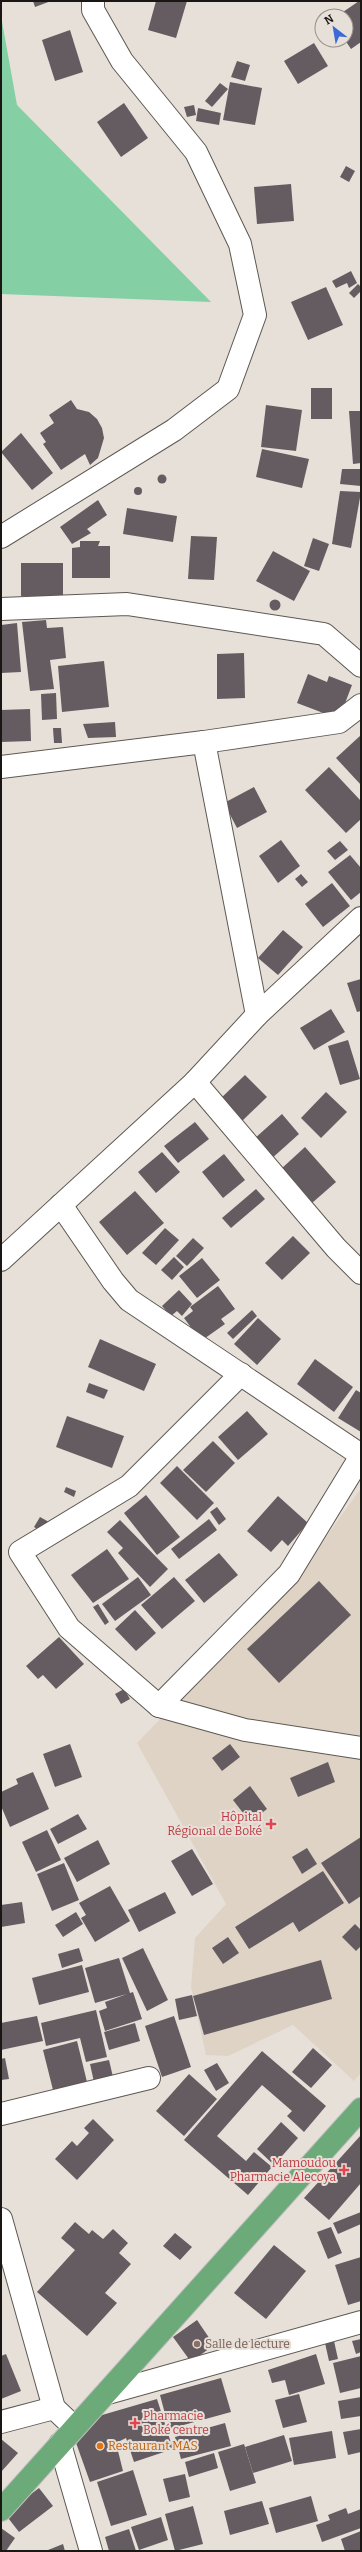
<svg xmlns="http://www.w3.org/2000/svg" width="362" height="2552" font-family="Bitter,serif">
  <style>
    .built { fill: #dfd3c6 }
    .green { fill: #84cfa3 }
    .building { fill: #645c61 }
    .lines { fill: none; stroke-linecap: round; stroke-linejoin: round }
    .minor-casing { stroke: #5e5852; stroke-width: 24 }
    .highway-casing { stroke: #bfbebd; stroke-width: 24 }
    .minor { stroke: #fff; stroke-width: 22 }
    .highway { stroke: #6cab79; stroke-width: 22 }
    .health-dot { fill: #e0444e; stroke: #e7e0d9; stroke-width: 1.5 }
    .education-dot { fill: #8d6e63; stroke: #e7e0d9; stroke-width: 1.5 }
    .food-dot { fill: #e8710a; stroke: #e7e0d9; stroke-width: 1.5 }
    .labels { text-anchor: middle; stroke-width: 4; stroke-linejoin: round; paint-order: stroke }
    .health-label { font-size: 12px; fill: #be3a42; stroke: #e7e0d9; text-anchor: end }
    .education-label { font-size: 12px; fill: #785e54; stroke: #e7e0d9; text-anchor: start }
    .food-label { font-size: 12px; fill: #c56008; stroke: #e7e0d9; text-anchor: start }
  </style>
  <rect width="100%" height="100%" fill="#e7e0d9"/>
  <path class="built" d="M361,1488v585l-7,8 -61,-56 -65,31 -22,-1 -15,-68 4,-49 31,-34 -89,-161 159,-164z"/>
  <path class="green" d="M1,16l16,89 194,197 -210,-8z"/>
  <g class="building">
    <path d="M33,1h18l-16,6z"/>
    <path d="M156,1h31l-11,37 -28,-8z"/>
    <path d="M359,1h2v41l-10,7 -6,-9 2,-23 -4,-5z"/>
    <path d="M70,30l13,42 -28,9 -13,-41z"/>
    <path d="M314,43l14,23 -30,18 -14,-23z"/>
    <path d="M237,61l13,4 -5,16 -14,-4z"/>
    <path d="M230,82l32,6 -7,37 -32,-5z"/>
    <path d="M220,83l8,6 -16,18 -7,-6z"/>
    <path d="M124,103l24,35 -27,19 -24,-35z"/>
    <path d="M194,105l2,10 -9,2 -3,-10z"/>
    <path d="M198,108l23,5 -2,12 -23,-4z"/>
    <path d="M346,166l9,5 -6,11 -9,-5z"/>
    <path d="M291,184l3,37 -37,3 -3,-37z"/>
    <path d="M351,271l6,12 -8,5 -2,-5 -11,5 -4,-7z"/>
    <path d="M358,284l3,3v4l-7,7 -5,-5z"/>
    <path d="M326,287l17,38 -35,15 -17,-38z"/>
    <rect x="311" y="388" width="21" height="31"/>
    <path d="M71,400l6,9 12,3 8,7 5,9 2,10 -6,20 -8,7 -5,-11 -24,16 -18,-26 3,-2 -6,-9 14,-10 -5,-8z"/>
    <path d="M266,405l36,5 -6,41 -35,-4z"/>
    <path d="M349,411h12v52l-8,1z"/>
    <path d="M21,433l32,40 -21,17 -31,-38z"/>
    <path d="M262,449l47,10 -7,29 -46,-11z"/>
    <path d="M342,469h19v17l-21,-2z"/>
    <circle cx="162" cy="479" r="4.5"/>
    <circle cx="138" cy="491" r="4"/>
    <path d="M340,491l21,1 -10,56 -19,-4z"/>
    <path d="M98,500l9,15 -20,14 4,4 -19,11 -12,-17z"/>
    <path d="M127,508l50,8 -4,26 -50,-8z"/>
    <path d="M191,536l26,1 -3,43 -26,-1z"/>
    <path d="M313,538l16,6 -10,27 -15,-5z"/>
    <path d="M80,541h20l-2,5h12v32h-38v-30l8,-1z"/>
    <path d="M273,551l37,20 -16,30 -38,-20z"/>
    <rect x="21" y="563" width="42" height="33"/>
    <circle cx="275" cy="605" r="5.5"/>
    <path d="M46,620l1,8 16,-1 3,31 -16,2 4,29 -24,2 -8,-69z"/>
    <path d="M17,623l4,49 -20,1v-48z"/>
    <path d="M244,653l1,45 -28,1v-45z"/>
    <path d="M104,661l5,46 -47,5 -4,-46z"/>
    <path d="M308,674l19,8 2,-6 23,9 -13,34 -42,-16z"/>
    <path d="M56,693l1,26 -15,1 -1,-26z"/>
    <path d="M30,709l1,32 -30,1v-32z"/>
    <path d="M115,722l1,15 -28,1 -5,-14z"/>
    <path d="M53,728h8l1,15h-8z"/>
    <path d="M361,735v50l-25,-27z"/>
    <path d="M329,767l32,34v18l-15,14 -41,-43z"/>
    <path d="M254,787l13,25 -30,16 -13,-25z"/>
    <path d="M281,840l19,26 -22,17 -19,-27z"/>
    <path d="M340,841l8,9 -13,10 -8,-9z"/>
    <path d="M350,855l11,13v24l-10,8 -23,-28z"/>
    <path d="M301,874l7,8 -6,5 -7,-8z"/>
    <path d="M332,883l18,23 -27,21 -18,-23z"/>
    <path d="M283,930l20,17 -25,28 -20,-17z"/>
    <path d="M361,979v32l-4,1 -10,-29z"/>
    <path d="M331,1009l14,23 -31,18 -14,-22z"/>
    <path d="M348,1040l12,39 -20,6 -12,-39z"/>
    <path d="M245,1075l22,22 -26,25 -22,-22z"/>
    <path d="M326,1092l21,20 -26,26 -20,-20z"/>
    <path d="M282,1114l17,20 -29,26 -17,-20z"/>
    <path d="M195,1122l14,17 -31,24 -14,-17z"/>
    <path d="M305,1147l31,35 -24,21 -31,-34z"/>
    <path d="M162,1152l18,20 -24,21 -18,-21z"/>
    <path d="M224,1154l21,26 -22,18 -21,-26z"/>
    <path d="M256,1189l9,10 -34,29 -9,-10z"/>
    <path d="M135,1191l29,32 -37,32 -28,-33z"/>
    <path d="M165,1228l14,12 -23,25 -14,-12z"/>
    <path d="M293,1236l17,17 -28,27 -17,-17z"/>
    <path d="M193,1238l11,10 -17,18 -11,-10z"/>
    <path d="M174,1257l10,10 -12,13 -11,-10z"/>
    <path d="M202,1258l18,22 -23,18 -18,-22z"/>
    <path d="M218,1286l17,23 -14,10 4,5 -24,17 -17,-23 9,-7 -3,-4z"/>
    <path d="M179,1290l13,14 -10,12 -5,-5 -6,5 -9,-10z"/>
    <path d="M252,1310l5,6 -24,23 -6,-6z"/>
    <path d="M258,1318l23,21 -24,26 -23,-21z"/>
    <path d="M100,1339l56,25 -12,27 -56,-24z"/>
    <path d="M315,1359l38,28 -19,25 -37,-28z"/>
    <path d="M89,1383l19,7 -4,9 -18,-7z"/>
    <path d="M356,1390l5,3v39l-23,-14z"/>
    <path d="M247,1411l21,23 -30,26 -20,-23z"/>
    <path d="M67,1416l57,20 -12,32 -56,-21z"/>
    <path d="M213,1441l22,22 -29,29 -23,-22z"/>
    <path d="M177,1466l37,37 -17,17 -37,-37z"/>
    <path d="M66,1487l10,4 -2,6 -10,-5z"/>
    <path d="M146,1495l34,42 -23,18 -33,-42z"/>
    <path d="M278,1496l30,27 -20,23 -6,-6 -11,12 -24,-21z"/>
    <path d="M217,1507l9,12 -7,6 -9,-13z"/>
    <path d="M40,1517l9,5 -7,10 -8,-5z"/>
    <path d="M209,1519l8,11 -38,29 -8,-10z"/>
    <path d="M120,1520l48,49 -18,18 -32,-34 5,-5 -16,-16z"/>
    <path d="M107,1549l22,30 -36,24 -22,-28z"/>
    <path d="M219,1553l19,22 -34,28 -19,-23z"/>
    <path d="M138,1577l13,18 -36,26 -13,-17z"/>
    <path d="M174,1577l21,24 -33,28 -21,-24z"/>
    <path d="M319,1581l32,34 -72,68 -32,-34z"/>
    <path d="M98,1604l11,18 -4,3 -12,-18z"/>
    <path d="M135,1610l21,23 -20,18 -21,-22z"/>
    <path d="M59,1637l25,27 -28,25 -13,-14 -5,4 -12,-13z"/>
    <path d="M124,1689l6,10 -9,5 -6,-10z"/>
    <path d="M70,1744l12,33 -27,10 -12,-33z"/>
    <path d="M230,1744l10,13 -18,14 -10,-13z"/>
    <path d="M328,1762l7,20 -37,15 -8,-19z"/>
    <path d="M33,1772l16,37 -39,18 -9,-21v-14l17,-8 -2,-5z"/>
    <path d="M250,1786l17,23 -17,13 -17,-22z"/>
    <path d="M78,1814l9,15 -29,15 -8,-15z"/>
    <path d="M47,1830l14,30 -25,12 -14,-30z"/>
    <path d="M361,1837v59l-12,8 -28,-41z"/>
    <path d="M98,1840l12,24 -33,18 -13,-24z"/>
    <path d="M307,1848l10,16 -15,10 -10,-17z"/>
    <path d="M192,1849l21,35 -21,12 -21,-35z"/>
    <path d="M64,1863l15,37 -27,11 -15,-37z"/>
    <path d="M323,1871l21,32 -45,29 -6,-10 -44,27 -14,-22z"/>
    <path d="M110,1886l20,35 -35,21 -14,-24 5,-3 -7,-12z"/>
    <path d="M165,1892l11,21 -37,19 -11,-22z"/>
    <path d="M22,1902l3,21 -24,4v-22z"/>
    <path d="M76,1912l7,12 -20,13 -8,-12z"/>
    <path d="M355,1924l6,6v16l-5,5 -14,-14z"/>
    <path d="M228,1937l11,16 -16,11 -11,-16z"/>
    <path d="M79,1948l4,13 -21,7 -4,-14z"/>
    <path d="M143,1948l25,52 -21,11 -25,-53z"/>
    <path d="M119,1958l11,35 3,-1 9,27 -37,12 -6,-20 8,-3 -2,-6 22,-8 -32,9 -10,-35z"/>
    <path d="M321,1960l11,39 -128,36 -11,-39z"/>
    <path d="M82,1965l7,27 -50,13 -7,-27z"/>
    <path d="M192,1995l5,21 -18,4 -4,-21z"/>
    <path d="M96,2010l11,47 -21,5 -6,-24 -34,8 -5,-23z"/>
    <path d="M37,2016l6,25 -42,9v-27z"/>
    <path d="M174,2016l17,51 -29,10 -17,-51z"/>
    <path d="M135,2023l5,18 -31,9 -5,-18z"/>
    <path d="M77,2041l10,41 -34,8 -10,-40z"/>
    <path d="M313,2048l19,17 -21,23 -19,-16z"/>
    <path d="M262,2051l64,55 -22,26 -17,-16 5,-5 -30,-26 -45,51 29,25 8,-9 18,15 -24,28 -64,-55z"/>
    <path d="M5,2058l4,21 -8,1v-21z"/>
    <path d="M109,2060l4,17 -19,5 -4,-18z"/>
    <path d="M217,2063l12,20 -13,8 -12,-21z"/>
    <path d="M189,2074l28,25 -33,37 -28,-25z"/>
    <path d="M93,2119l21,21 -37,40 -22,-21 17,-18 5,5 12,-13 -5,-5z"/>
    <path d="M281,2122l17,16 -24,27 -17,-16z"/>
    <path d="M361,2135v48l-32,37 -25,-22z"/>
    <path d="M361,2212v12l-23,10 -5,-11z"/>
    <path d="M75,2222l14,12 3,-4 11,9 10,-10 15,14 -9,10 12,11 -26,29 12,10 -30,33 -50,-44 38,-42 -14,-12z"/>
    <path d="M331,2227l11,26 -14,6 -11,-27z"/>
    <path d="M175,2233l17,14 -12,13 -17,-14z"/>
    <path d="M274,2245l32,26 -40,48 -32,-26z"/>
    <path d="M361,2257v44l-13,4 -13,-40z"/>
    <path d="M197,2320l17,25 -23,17 -18,-25z"/>
    <path d="M361,2339v13l-5,2 -4,-13z"/>
    <path d="M334,2341l4,18 -9,2 -4,-18z"/>
    <path d="M6,2354l15,37 -20,8v-43z"/>
    <path d="M316,2354l9,30 -36,11 -4,-15 -13,3 -4,-13z"/>
    <path d="M361,2356v32l-21,5 -7,-30z"/>
    <path d="M221,2378l10,34 -62,17 -9,-34z"/>
    <path d="M299,2394l8,28 -24,6 -8,-28z"/>
    <path d="M361,2397v19l-20,3 -3,-18z"/>
    <path d="M157,2399l16,50 -39,13 -8,-24 -10,5 7,28 -33,11 -15,-42 10,-20z"/>
    <path d="M225,2423l6,23 -50,13 -6,-22z"/>
    <path d="M361,2429v23l-13,3 -5,-23z"/>
    <path d="M332,2431l4,27 -42,7 -5,-27z"/>
    <path d="M284,2435l8,26 -39,12 -8,-26z"/>
    <path d="M1,2439l17,14 -17,19z"/>
    <path d="M244,2444l12,39 -26,8 -12,-39z"/>
    <path d="M214,2453l4,15 -29,9 -4,-15z"/>
    <path d="M133,2470l14,45 -36,11 -14,-44z"/>
    <path d="M185,2474l5,23 -21,5 -6,-23z"/>
    <path d="M39,2488l14,18 -34,26 -14,-18z"/>
    <path d="M311,2496l7,25 -42,12 -7,-25z"/>
    <path d="M262,2501l7,23 -39,11 -6,-24z"/>
    <path d="M193,2506l10,38 -28,7 -10,-37z"/>
    <path d="M346,2508l2,6 13,-5v19l-39,14 -6,-17 14,-5 -2,-5z"/>
    <path d="M161,2517l7,23 -29,10 -8,-23z"/>
    <path d="M1,2528l14,10 -9,13h-5z"/>
    <path d="M129,2529l7,22h-27l-4,-14z"/>
    <path d="M361,2531v20h-16l-4,-12z"/>
    <path d="M63,2544l2,7h-17v-1z"/>
  </g>
  <g class="lines">
    <g class="minor-casing">
      <g id="minor">
        <path d="M1,537l173,-107 54,-41 27,-74 -15,-71 -44,-92 -74,-91 -29,-51v-9"/>
        <path d="M1,609l126,-5 197,30 37,32"/>
        <path d="M204,742l135,-20 22,-17"/>
        <path d="M1,767l203,-25 53,273"/>
        <path d="M195,1082l141,166 25,25"/>
        <path d="M61,1205l52,76 16,19 232,155"/>
        <path d="M1,1260l194,-178 62,-67 104,-97"/>
        <path d="M241,1374l-112,112 -109,66 49,76 90,78 86,24 116,18"/>
        <path d="M159,1706l130,-132 72,-118"/>
        <path d="M1,2114l148,-36"/>
        <path d="M1,2219l53,189 20,19"/>
        <path d="M108,2393l253,-71"/>
        <path d="M1,2422l53,-14"/>
        <path d="M60,2444l31,107"/>
      </g>
    </g>
    <g class="highway-casing">
      <path id="highway" d="M1,2510l360,-401"/>
    </g>
    <use href="#minor" class="minor"/>
    <use href="#highway" class="highway"/>
  </g>
  <g class="health-dot">
    <path d="M269 1818h4v4h4v4h-4v4h-4v-4h-4v-4h4z"/>
    <path d="M342 2164h4v4h4v4h-4v4h-4v-4h-4v-4h4z"/>
    <path d="M133 2417h4v4h4v4h-4v4h-4v-4h-4v-4h4z"/>
  </g>
  <circle class="education-dot" cx="197" cy="2344" r="4"/>
  <circle class="food-dot" cx="100" cy="2446" r="4"/>
  <g class="labels">
    <g class="health-label">
      <text x="262" y="1821">Hôpital<tspan x="262" dy="14">Régional de Boké</tspan></text>
      <text x="336" y="2167">Mamoudou<tspan x="336" dy="14">Pharmacie Alecoya</tspan></text>
      <text x="143" y="2420" text-anchor="start">Pharmacie<tspan x="143" dy="14">Boké centre</tspan></text>
    </g>
    <g class="education-label">
      <text x="205" y="2348">Salle de lecture</text>
    </g>
    <g class="food-label">
      <text x="108" y="2450">Restaurant MAS</text>
    </g>
  </g>
  <rect width="362" height="2552" fill="none" stroke="#191614" stroke-width="4"/>
  <g transform="translate(334 28) rotate(329)"><circle r="19" fill="#e7e0d9" stroke="#958f8a"/>
  <path d="M0-3L7 15L0 10L-7 15Z" fill="#3c69da"/>
  <text y="-6" font-size="11" font-weight="bold" text-anchor="middle" fill="#191614">N</text>
  </g>
</svg>
